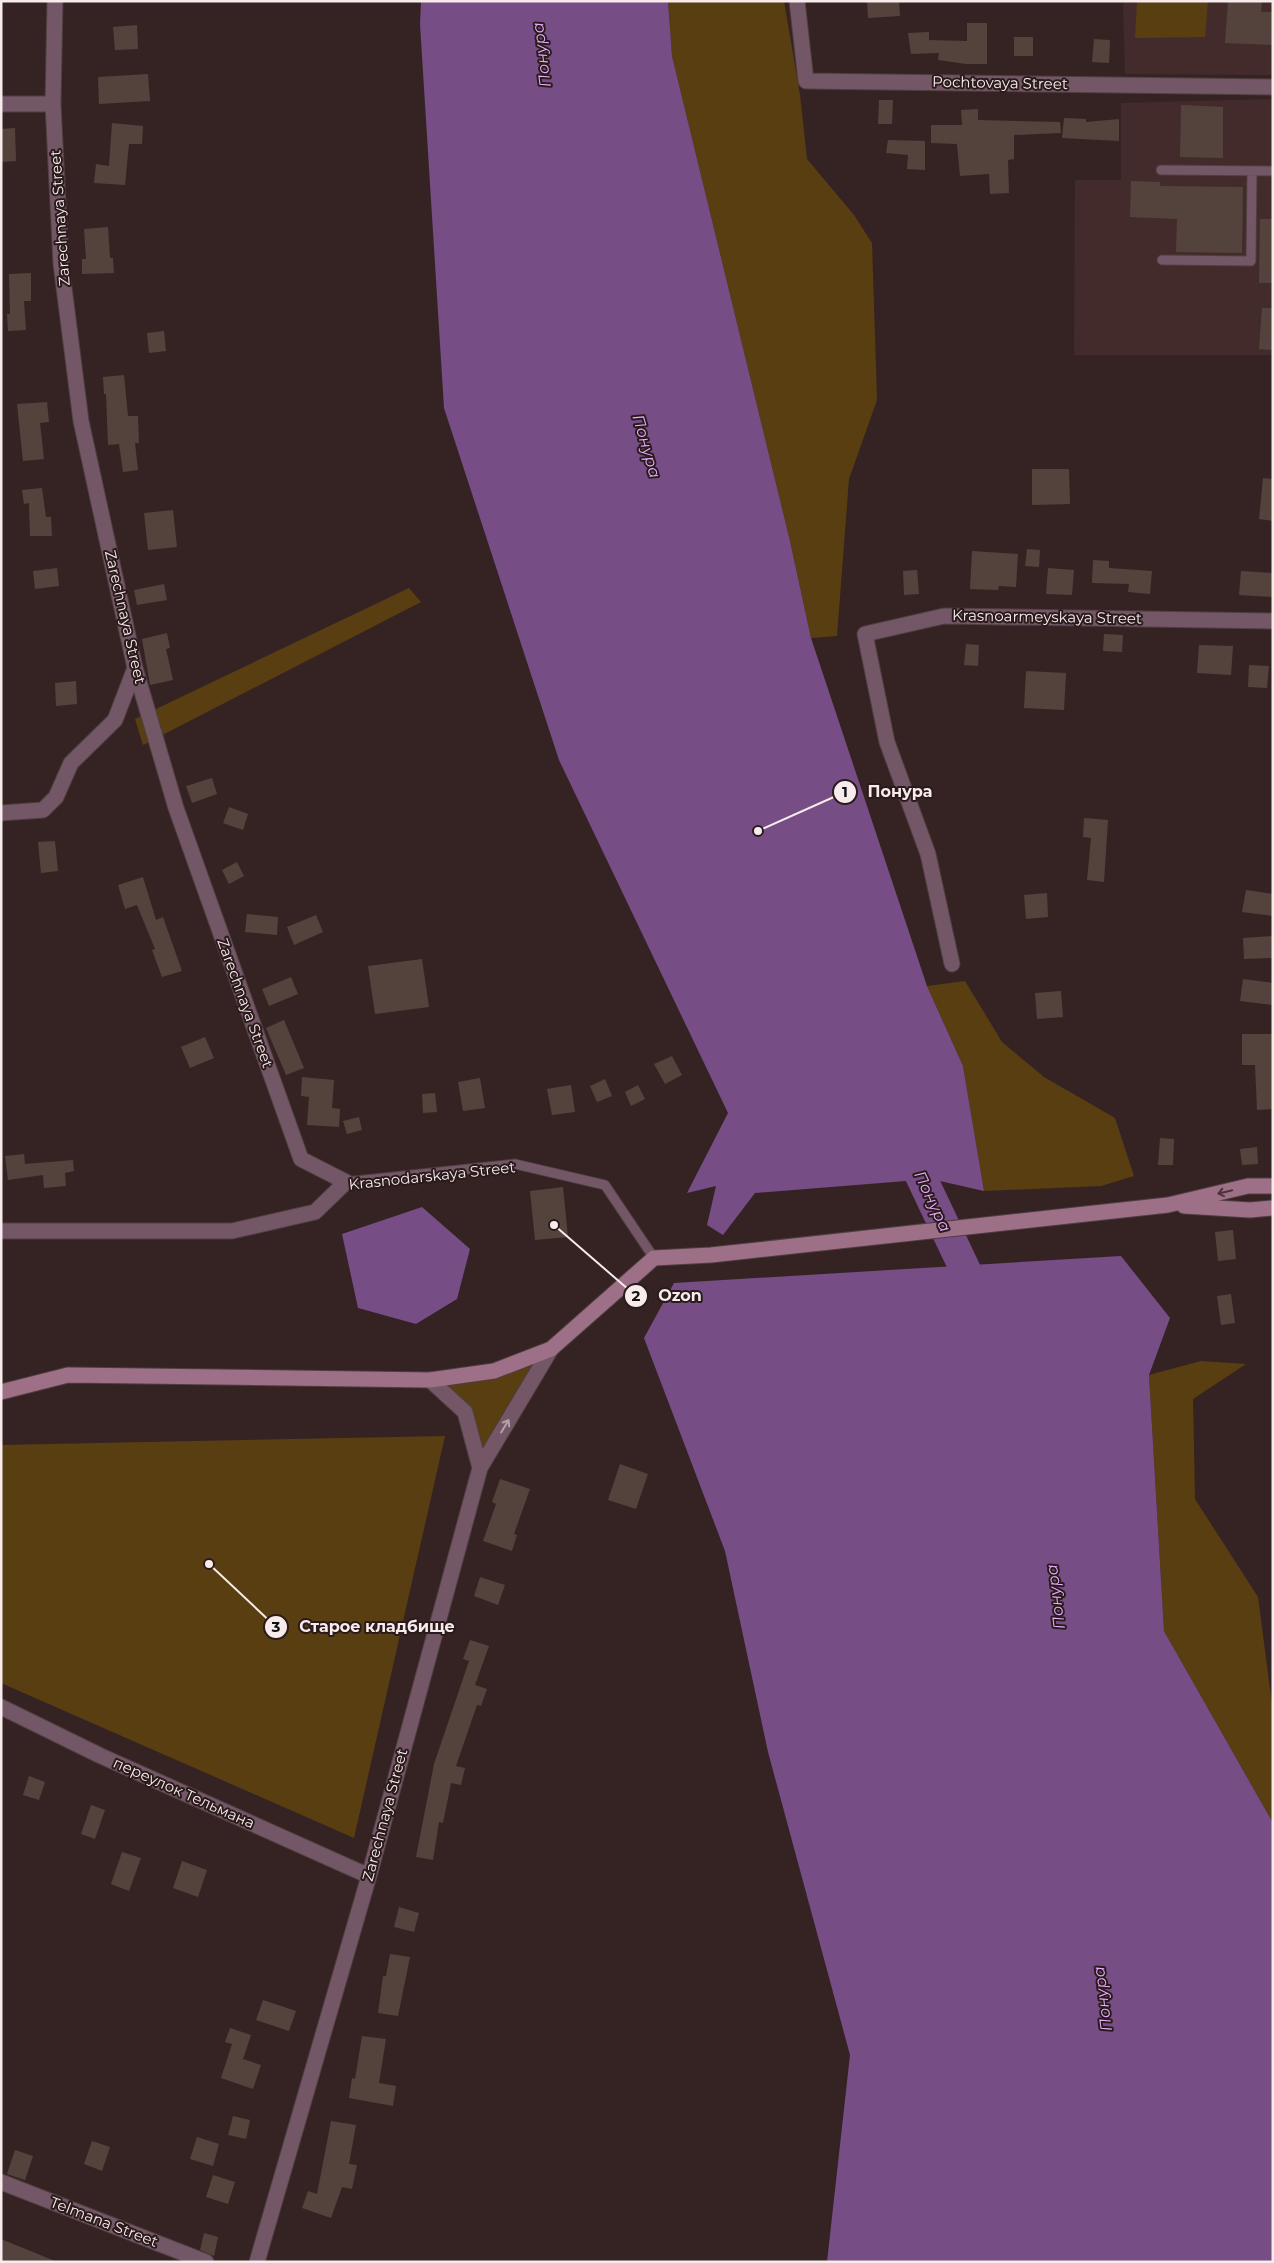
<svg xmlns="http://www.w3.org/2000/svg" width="1274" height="2263" font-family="Montserrat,sans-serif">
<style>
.built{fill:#432b2c}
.green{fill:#593e12}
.water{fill:#764d85}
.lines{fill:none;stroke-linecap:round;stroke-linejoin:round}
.river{stroke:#764d85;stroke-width:31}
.building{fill:#54433c}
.lane-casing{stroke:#503f40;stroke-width:11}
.street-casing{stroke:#503f40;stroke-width:17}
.secondary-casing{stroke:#503f40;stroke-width:17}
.lane{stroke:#735766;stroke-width:9}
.street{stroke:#735766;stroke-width:15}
.secondary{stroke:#9d7088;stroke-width:15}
.oneway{stroke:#4c343c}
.oneway2{stroke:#b5a1a8}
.labels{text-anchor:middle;stroke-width:4;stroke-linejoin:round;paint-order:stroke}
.street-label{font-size:15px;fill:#f7ebeb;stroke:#2a1a1b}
.water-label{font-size:16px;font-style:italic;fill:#e7acfe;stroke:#2a1a1b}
.leader{fill:none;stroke:#f7ebeb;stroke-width:2}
.callout-dot{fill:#f7ebeb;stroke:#2a1a1b;stroke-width:2}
.mark-label{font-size:15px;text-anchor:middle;font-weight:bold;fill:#111}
.callout-label{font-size:16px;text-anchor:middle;font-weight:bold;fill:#f7ebeb;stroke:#2a1a1b;stroke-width:4;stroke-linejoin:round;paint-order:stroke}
</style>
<rect width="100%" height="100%" fill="#352324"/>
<path class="built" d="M 1123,1 L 1273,1 L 1273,75 L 1125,74 Z
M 1273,99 L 1273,355 L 1074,355 L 1075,180 L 1121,180 L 1121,103 Z"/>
<path class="green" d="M 668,1 L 784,1 L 800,95 L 807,159 L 854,215 L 872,243 L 877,400 L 849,479 L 837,636 L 811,638 L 790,541 L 672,56 Z
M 1137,1 L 1208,1 L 1205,37 L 1135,38 Z
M 409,588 L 421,602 L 143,745 L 135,719 Z
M 965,981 L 1002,1042 L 1044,1077 L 1115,1118 L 1134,1176 L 1101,1186 L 984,1191 L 963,1066 L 927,986 Z
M 551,1349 L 480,1468 L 465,1412 L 430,1380 Z
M 1201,1361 L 1246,1364 L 1193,1399 L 1195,1499 L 1258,1597 L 1273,1712 L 1273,1823 L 1164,1631 L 1149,1375 Z
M 445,1436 L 354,1838 L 1,1683 L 1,1445 Z"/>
<path class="water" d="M 421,1 L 668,1 L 672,56 L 790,541 L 811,638 L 927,986 L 963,1066 L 984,1191 L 931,1179 L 755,1193 L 723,1235 L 707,1225 L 716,1186 L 687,1193 L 728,1113 L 559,760 L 444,408 L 420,24 Z
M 422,1207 L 470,1249 L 457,1299 L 416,1324 L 358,1308 L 342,1234 Z
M 1121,1256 L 1170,1318 L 1149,1375 L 1164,1631 L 1273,1823 L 1273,2262 L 827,2262 L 850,2055 L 768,1752 L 725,1551 L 644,1338 L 674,1283 Z"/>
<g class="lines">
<path class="river" d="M 905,1143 L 981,1303"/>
</g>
<path class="building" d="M 867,1 L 899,1 L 900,16 L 868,18 Z
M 1228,1 L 1262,1 L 1261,12 L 1273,12 L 1273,45 L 1225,43 Z
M 967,23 L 987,23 L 987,64 L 966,64 L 938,60 L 939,53 L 911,54 L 908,33 L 929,32 L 929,40 L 967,41 Z
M 137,25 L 138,49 L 115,50 L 113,27 Z
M 1014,37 L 1033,37 L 1033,56 L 1014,56 Z
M 1094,39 L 1110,40 L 1109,63 L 1092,62 Z
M 148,74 L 150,101 L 99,104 L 98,77 Z
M 879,100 L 893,100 L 892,124 L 878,124 Z
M 1181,105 L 1223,107 L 1223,158 L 1180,157 Z
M 978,109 L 978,120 L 1060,122 L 1061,133 L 1014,135 L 1014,159 L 1008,160 L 1009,193 L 990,194 L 989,174 L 960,176 L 957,144 L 931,143 L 931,125 L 962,125 L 961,110 Z
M 1064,118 L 1086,119 L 1086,122 L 1119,119 L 1119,141 L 1062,138 Z
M 112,123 L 143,126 L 142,144 L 129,144 L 125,185 L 94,183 L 96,164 L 109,166 Z
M 15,128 L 16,161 L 1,162 L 1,129 Z
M 888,140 L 925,141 L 925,170 L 907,169 L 908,155 L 886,153 Z
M 1131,181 L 1160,182 L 1160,186 L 1243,187 L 1242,253 L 1176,252 L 1177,219 L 1130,217 Z
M 1260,219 L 1273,219 L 1273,283 L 1259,283 Z
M 108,227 L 110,258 L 113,258 L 114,273 L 82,274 L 82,259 L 86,259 L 84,229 Z
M 31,273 L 31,301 L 24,301 L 26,330 L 8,331 L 7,314 L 10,314 L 9,274 Z
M 1262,308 L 1273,308 L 1273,350 L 1259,349 Z
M 164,331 L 166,351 L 149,353 L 147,333 Z
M 124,375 L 128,416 L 138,416 L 139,443 L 135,443 L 138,470 L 123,472 L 119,444 L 108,445 L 106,394 L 104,394 L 103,377 Z
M 47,402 L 49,422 L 40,423 L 44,459 L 23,461 L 17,404 Z
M 1032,469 L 1069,469 L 1070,504 L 1032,505 Z
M 1263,478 L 1273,479 L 1273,521 L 1259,519 Z
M 42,488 L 46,517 L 51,517 L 52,536 L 30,536 L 29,503 L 24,504 L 22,490 Z
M 173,510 L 177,547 L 148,550 L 144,513 Z
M 1027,549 L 1040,550 L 1039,567 L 1025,566 Z
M 972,551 L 1018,554 L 1016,587 L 999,586 L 998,590 L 970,589 Z
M 1093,560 L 1109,561 L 1109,568 L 1152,571 L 1150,594 L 1128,592 L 1129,584 L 1092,583 Z
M 57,568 L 59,586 L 35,589 L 33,571 Z
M 1048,568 L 1074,570 L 1072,595 L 1046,594 Z
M 917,570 L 919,594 L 904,595 L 903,571 Z
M 1241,571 L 1273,573 L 1273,597 L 1239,595 Z
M 164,584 L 167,600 L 137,605 L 134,590 Z
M 167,633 L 170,648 L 166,649 L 173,680 L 150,685 L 142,639 Z
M 1104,634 L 1123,635 L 1122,652 L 1103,651 Z
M 966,644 L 979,645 L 978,666 L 964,665 Z
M 1199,645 L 1233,646 L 1231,675 L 1197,673 Z
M 1249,665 L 1269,666 L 1267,688 L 1248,687 Z
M 1026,671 L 1066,673 L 1064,710 L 1024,708 Z
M 76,681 L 77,704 L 56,706 L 55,683 Z
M 212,778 L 217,794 L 192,803 L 186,786 Z
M 229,807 L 248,814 L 243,830 L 223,823 Z
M 1084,818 L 1108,820 L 1104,882 L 1087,880 L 1091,838 L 1083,837 Z
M 55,841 L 58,871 L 41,873 L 38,842 Z
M 237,862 L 244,876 L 229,884 L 222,870 Z
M 143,877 L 156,920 L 163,917 L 182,971 L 162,977 L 152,950 L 155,949 L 137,905 L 125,909 L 118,885 Z
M 1246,890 L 1273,894 L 1273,916 L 1242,912 Z
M 1047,893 L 1048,917 L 1026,919 L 1024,895 Z
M 247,914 L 278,917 L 277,935 L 245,932 Z
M 316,915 L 323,932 L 294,945 L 287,927 Z
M 1273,936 L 1273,958 L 1244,959 L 1243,938 Z
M 422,959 L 429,1007 L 375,1014 L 368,966 Z
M 291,977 L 298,994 L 269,1006 L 262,989 Z
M 1243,979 L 1273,983 L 1273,1005 L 1240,1001 Z
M 1061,991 L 1063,1017 L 1037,1019 L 1035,993 Z
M 284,1020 L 304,1068 L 286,1075 L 266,1028 Z
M 1242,1034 L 1273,1034 L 1273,1109 L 1257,1110 L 1255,1065 L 1242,1065 Z
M 205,1037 L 214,1058 L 190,1068 L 181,1047 Z
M 672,1056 L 682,1075 L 665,1084 L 654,1064 Z
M 302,1077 L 334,1080 L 332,1108 L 340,1109 L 339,1127 L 307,1125 L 309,1097 L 301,1096 Z
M 480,1078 L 485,1108 L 463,1111 L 458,1082 Z
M 605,1079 L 612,1096 L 597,1102 L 590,1086 Z
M 571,1085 L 575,1112 L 552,1115 L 547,1089 Z
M 638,1085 L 645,1099 L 631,1106 L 625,1092 Z
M 435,1093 L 437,1112 L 423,1113 L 422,1094 Z
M 359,1117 L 362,1130 L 347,1134 L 343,1121 Z
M 1160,1138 L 1174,1139 L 1173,1165 L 1158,1165 Z
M 1257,1147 L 1258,1164 L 1242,1165 L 1240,1149 Z
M 24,1154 L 25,1164 L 73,1160 L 74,1171 L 65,1173 L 66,1186 L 44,1188 L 43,1175 L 8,1180 L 5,1156 Z
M 563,1187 L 568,1237 L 535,1240 L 530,1191 Z
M 1233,1230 L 1236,1259 L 1218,1261 L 1215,1232 Z
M 1231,1294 L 1235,1323 L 1221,1325 L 1217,1296 Z
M 620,1464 L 648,1474 L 636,1509 L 608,1500 Z
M 500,1479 L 530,1489 L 514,1534 L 517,1535 L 512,1551 L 483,1541 L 496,1504 L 492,1502 Z
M 480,1577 L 505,1585 L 498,1605 L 474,1596 Z
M 470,1640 L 489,1646 L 475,1685 L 487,1689 L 481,1706 L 477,1705 L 456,1766 L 465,1768 L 461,1785 L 451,1783 L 443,1823 L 439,1822 L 433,1860 L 416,1857 L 434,1764 L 469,1661 L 463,1659 Z
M 29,1776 L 45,1782 L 39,1800 L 23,1795 Z
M 91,1805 L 105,1810 L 95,1839 L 81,1834 Z
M 122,1852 L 141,1858 L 129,1891 L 111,1884 Z
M 182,1861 L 207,1870 L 198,1897 L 173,1888 Z
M 399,1907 L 419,1913 L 414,1932 L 394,1927 Z
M 390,1954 L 410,1957 L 398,2016 L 378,2013 L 383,1976 L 386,1976 Z
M 263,2000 L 296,2011 L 289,2031 L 256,2020 Z
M 230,2028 L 251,2035 L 243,2059 L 261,2065 L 253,2089 L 221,2078 L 232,2044 L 225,2042 Z
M 362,2036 L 386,2039 L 379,2083 L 396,2086 L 393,2106 L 349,2098 L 352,2078 L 355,2079 Z
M 233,2116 L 250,2120 L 246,2139 L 228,2135 Z
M 331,2121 L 356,2125 L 349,2164 L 357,2165 L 352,2189 L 342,2187 L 331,2218 L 302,2208 L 308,2191 L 317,2194 Z
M 197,2137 L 219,2144 L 213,2166 L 190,2159 Z
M 92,2141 L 110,2147 L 102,2171 L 84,2164 Z
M 15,2150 L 33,2156 L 25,2180 L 7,2174 Z
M 213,2175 L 235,2182 L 228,2204 L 206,2197 Z
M 204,2233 L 218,2237 L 214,2256 L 200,2250 Z
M 1,2239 L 55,2261 L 55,2262 L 1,2262 Z"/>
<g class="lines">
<defs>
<path id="lane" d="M 1161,170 L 1273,171
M 1162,260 L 1251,261 L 1252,171
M 346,1182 L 515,1164 L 605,1185 L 654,1258"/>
<path id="street" d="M 797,1 L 806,81 L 1273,87
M 1,104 L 53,104
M 1,813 L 43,810 L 56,797 L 71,763 L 115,720 L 135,668
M 952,964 L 928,854 L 887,742 L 865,634 L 944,616 L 1273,621
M 1,1231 L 232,1231 L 315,1212 L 346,1182 L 301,1159 L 176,808 L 135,668 L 81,421 L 61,264 L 53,104 L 55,1
M 480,1468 L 551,1349
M 1,1707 L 101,1756 L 369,1876
M 1,2182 L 206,2262
M 257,2262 L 369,1876 L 480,1468 L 465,1412 L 430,1380"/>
<path id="secondary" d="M 1184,1206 L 1250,1210 L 1273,1208
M 1,1392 L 68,1375 L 430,1380 L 494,1371 L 551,1349 L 654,1258 L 711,1255 L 1168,1205 L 1248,1186 L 1273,1186"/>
</defs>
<use href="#lane" class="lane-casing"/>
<use href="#street" class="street-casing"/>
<use href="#secondary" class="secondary-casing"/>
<use href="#lane" class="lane"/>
<use href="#street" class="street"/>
<use href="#secondary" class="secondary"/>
</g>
<defs><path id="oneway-shaft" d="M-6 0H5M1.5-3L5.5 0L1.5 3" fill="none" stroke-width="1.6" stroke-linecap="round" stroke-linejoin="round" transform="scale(1.25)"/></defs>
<use class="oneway" href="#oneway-shaft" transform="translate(1225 1192) rotate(167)"/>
<use class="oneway2" href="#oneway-shaft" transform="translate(505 1426) rotate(-59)"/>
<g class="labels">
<g class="street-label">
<text transform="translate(1000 83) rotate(1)" y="5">Pochtovaya Street</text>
<text transform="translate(60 218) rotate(-94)" y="5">Zarechnaya Street</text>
<text transform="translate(125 617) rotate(77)" y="5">Zarechnaya Street</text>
<text transform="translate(1047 617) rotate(1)" y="5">Krasnoarmeyskaya Street</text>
<text transform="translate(245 1003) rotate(70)" y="5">Zarechnaya Street</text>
<text transform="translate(432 1176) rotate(-6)" y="5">Krasnodarskaya Street</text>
<text transform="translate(184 1793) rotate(24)" y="5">переулок Тельмана</text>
<text transform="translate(385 1815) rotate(-75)" y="5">Zarechnaya Street</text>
<text transform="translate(104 2222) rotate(21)" y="5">Telmana Street</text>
</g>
<g class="water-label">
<text transform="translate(541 55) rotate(-97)" y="6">Понура</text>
<text transform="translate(647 446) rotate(74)" y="6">Понура</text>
<text transform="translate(933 1201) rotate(65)" y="6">Понура</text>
<text transform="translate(1055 1597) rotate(-97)" y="6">Понура</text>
<text transform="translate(1102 1999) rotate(-97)" y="6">Понура</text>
</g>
</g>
<path class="leader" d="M758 831L845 792M554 1225L636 1296M209 1564L276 1627"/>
<g class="callout-dot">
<circle cx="758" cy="831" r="5"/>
<circle cx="554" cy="1225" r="5"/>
<circle cx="209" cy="1564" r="5"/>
<circle cx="845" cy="792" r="12"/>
<circle cx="636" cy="1296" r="12"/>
<circle cx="276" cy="1627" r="12"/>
</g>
<g class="mark-label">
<text x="845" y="797">1</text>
<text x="636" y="1301">2</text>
<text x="276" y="1632">3</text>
</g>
<g class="callout-label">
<text x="900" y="797">Понура</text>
<text x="680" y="1301">Ozon</text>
<text x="377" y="1632">Старое кладбище</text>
</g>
<rect width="1274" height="2263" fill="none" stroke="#f7ebeb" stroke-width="5"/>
</svg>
